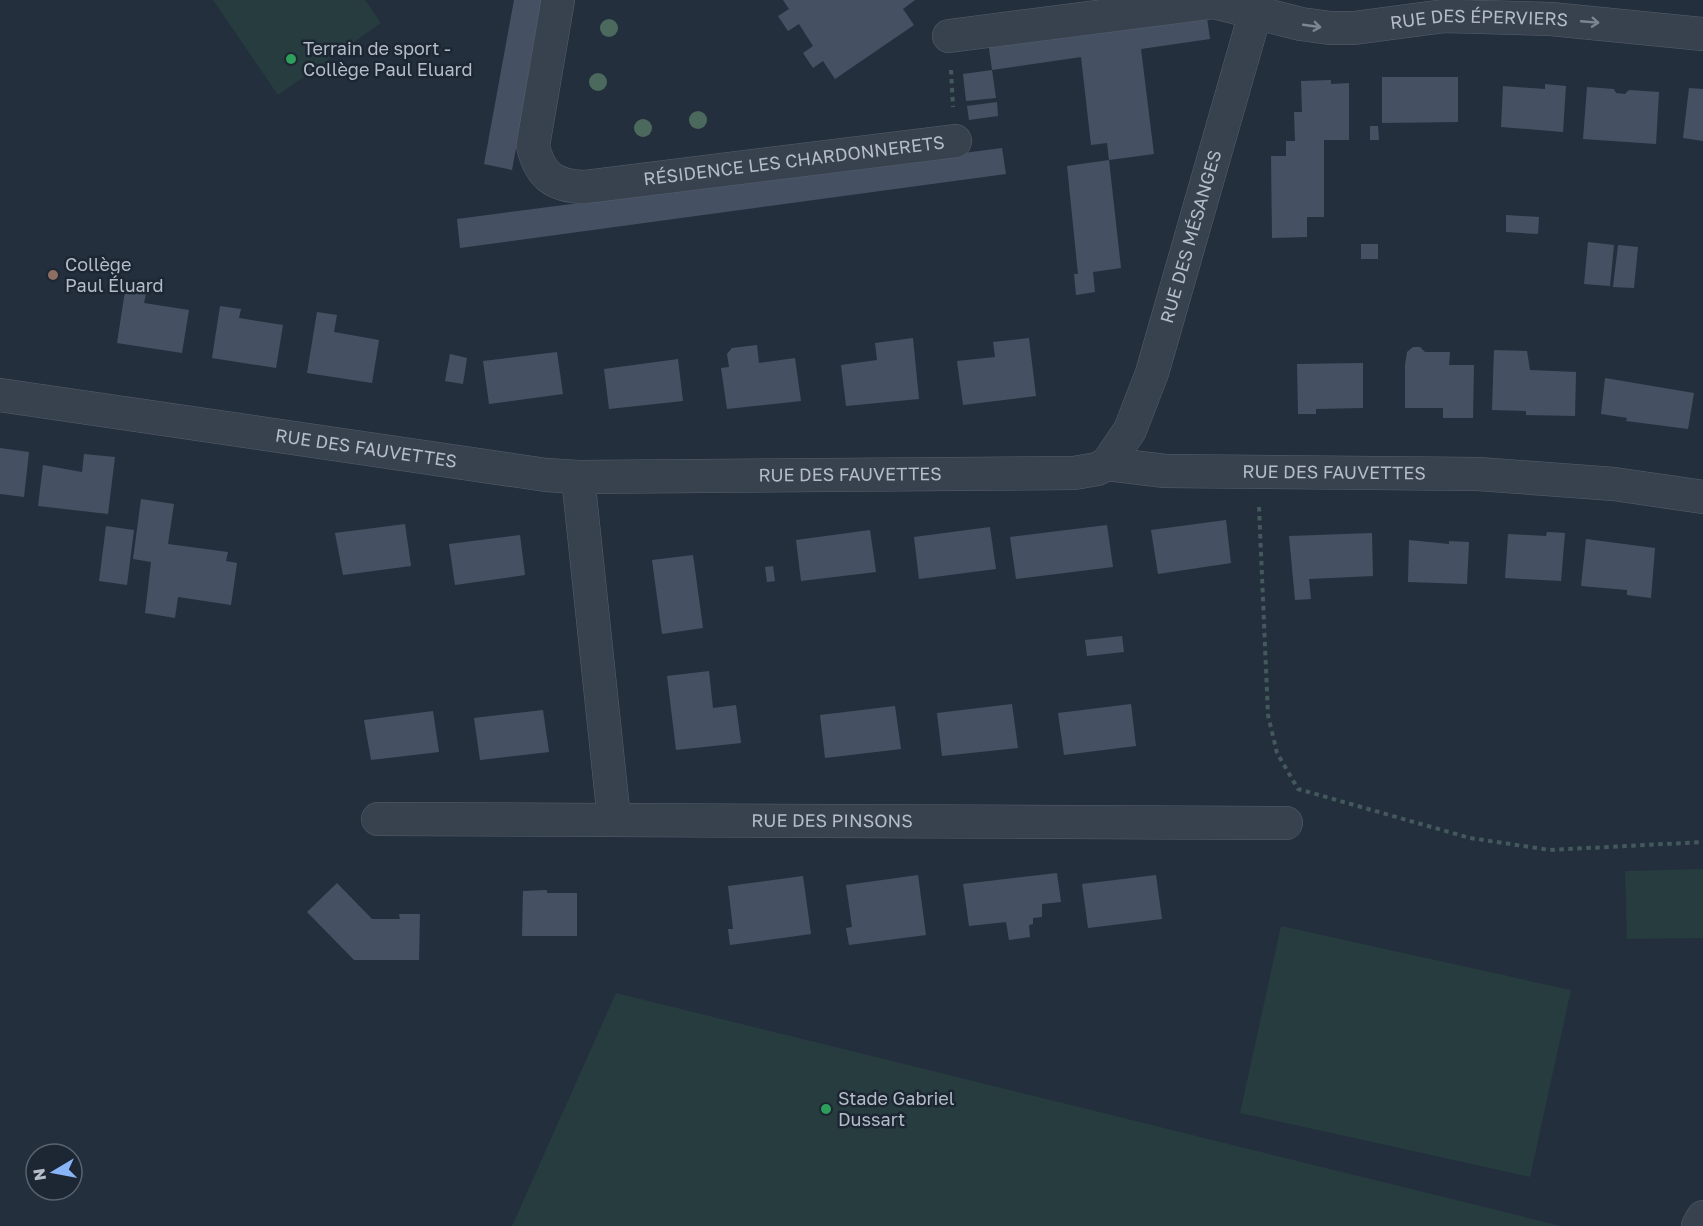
<svg xmlns="http://www.w3.org/2000/svg" width="1703" height="1226" font-family="'Golos Text',sans-serif">
<style>
.green{fill:#263c3f}
.building{fill:#455162}
.lines{fill:none;stroke-linecap:round;stroke-linejoin:round}
.minor-casing{stroke:#565f6c;stroke-width:34}
.path{stroke:#44595c;stroke-width:4;stroke-dasharray:4.5 4.5;stroke-linecap:butt}
.minor{stroke:#38414e;stroke-width:33}
.tree{fill:#4b6a5d}
.oneway{stroke:#7c8592}
.leisure-dot{fill:#2e9e5b;stroke:#1d2633;stroke-width:2}
.education-dot{fill:#8d6e63;stroke:#1d2633;stroke-width:2}
.labels{text-anchor:middle;stroke-width:5;stroke-linejoin:round;paint-order:stroke}
.street-label{font-size:18px;fill:#b4bcc9;stroke:#1d2633}
.poi-label{font-size:18px;fill:#b4bcc9;stroke:#1d2633;text-anchor:start}
</style>
<rect width="100%" height="100%" fill="#242f3e"/>
<path class="green" d="M 213,0 L 365,0 L 381,23 L 278,95 Z
M 1703,869 L 1703,938 L 1627,939 L 1625,871 Z
M 1281,926 L 1571,990 L 1530,1177 L 1240,1113 Z
M 616,993 L 1561,1226 L 512,1226 Z"/>
<path class="building" d="M 514,0 L 543,0 L 512,170 L 484,164 Z
M 783,0 L 915,0 L 903,9 L 914,25 L 835,79 L 823,61 L 813,68 L 803,53 L 813,46 L 799,24 L 788,31 L 778,16 L 789,9 Z
M 1206,11 L 1210,39 L 1141,49 L 1154,154 L 1109,160 L 1107,143 L 1091,145 L 1081,57 L 992,70 L 988,41 Z
M 992,70 L 996,98 L 966,101 L 963,74 Z
M 1382,77 L 1458,77 L 1458,122 L 1382,123 Z
M 1331,80 L 1331,84 L 1349,83 L 1349,140 L 1324,140 L 1324,217 L 1307,217 L 1307,237 L 1272,238 L 1271,156 L 1286,156 L 1286,141 L 1295,141 L 1294,112 L 1302,112 L 1301,81 Z
M 1545,84 L 1566,86 L 1563,132 L 1501,127 L 1503,86 L 1545,89 Z
M 1587,87 L 1614,89 L 1616,93 L 1625,94 L 1629,90 L 1659,92 L 1656,144 L 1583,139 Z
M 1689,88 L 1703,89 L 1703,141 L 1683,138 Z
M 997,102 L 998,116 L 969,120 L 967,106 Z
M 1370,126 L 1378,126 L 1379,140 L 1370,140 Z
M 1002,148 L 1006,174 L 460,248 L 457,219 Z
M 1109,160 L 1121,268 L 1093,272 L 1095,292 L 1076,295 L 1074,274 L 1078,274 L 1067,166 Z
M 1506,215 L 1539,217 L 1538,234 L 1506,232 Z
M 1588,242 L 1614,245 L 1610,286 L 1584,284 Z
M 1361,244 L 1378,244 L 1378,259 L 1361,259 Z
M 1618,245 L 1638,247 L 1634,288 L 1613,287 Z
M 125,291 L 146,294 L 144,303 L 189,310 L 182,353 L 117,343 Z
M 220,306 L 241,309 L 239,318 L 283,325 L 276,368 L 212,358 Z
M 317,312 L 337,315 L 334,332 L 379,340 L 372,383 L 307,373 Z
M 913,338 L 919,399 L 846,406 L 841,365 L 877,360 L 875,343 Z
M 1029,338 L 1036,396 L 963,405 L 957,361 L 995,357 L 993,342 Z
M 757,345 L 759,363 L 795,358 L 801,401 L 727,409 L 721,368 L 729,367 L 727,354 L 732,348 Z
M 1413,347 L 1420,347 L 1425,352 L 1450,352 L 1449,365 L 1474,365 L 1473,418 L 1443,418 L 1443,408 L 1405,408 L 1405,365 L 1407,352 Z
M 1494,350 L 1527,351 L 1530,370 L 1576,372 L 1575,416 L 1526,415 L 1526,411 L 1492,410 Z
M 557,352 L 563,394 L 489,404 L 483,361 Z
M 450,354 L 467,358 L 463,384 L 445,381 Z
M 678,359 L 683,401 L 609,409 L 604,369 Z
M 1363,363 L 1363,408 L 1316,409 L 1316,414 L 1298,414 L 1297,364 Z
M 1605,378 L 1694,393 L 1688,429 L 1626,421 L 1627,418 L 1601,414 Z
M 0,448 L 29,452 L 24,497 L 0,494 Z
M 84,454 L 115,457 L 108,514 L 38,506 L 43,465 L 82,472 Z
M 141,499 L 174,504 L 168,544 L 228,552 L 226,561 L 237,563 L 231,605 L 178,597 L 175,618 L 145,613 L 151,562 L 133,559 Z
M 1226,520 L 1231,563 L 1158,574 L 1151,530 Z
M 405,524 L 411,566 L 343,575 L 335,533 Z
M 1107,525 L 1113,567 L 1016,579 L 1010,537 Z
M 106,526 L 134,530 L 127,585 L 99,581 Z
M 990,527 L 996,569 L 919,579 L 914,537 Z
M 870,530 L 876,572 L 801,581 L 796,540 Z
M 1547,532 L 1565,533 L 1561,581 L 1505,578 L 1508,534 L 1546,536 Z
M 1372,533 L 1373,576 L 1309,579 L 1311,599 L 1295,600 L 1289,536 Z
M 520,535 L 525,575 L 455,585 L 449,544 Z
M 1586,539 L 1655,548 L 1651,598 L 1627,595 L 1627,590 L 1581,586 Z
M 1409,540 L 1449,544 L 1449,541 L 1469,542 L 1467,584 L 1408,582 Z
M 693,555 L 703,628 L 662,634 L 652,560 Z
M 773,566 L 775,581 L 767,582 L 765,567 Z
M 1122,636 L 1124,652 L 1087,656 L 1085,640 Z
M 709,671 L 713,708 L 736,705 L 741,743 L 676,750 L 667,676 Z
M 1012,704 L 1018,748 L 942,756 L 937,713 Z
M 1131,704 L 1136,746 L 1064,755 L 1058,713 Z
M 895,706 L 901,749 L 825,758 L 820,715 Z
M 543,710 L 549,752 L 480,760 L 474,718 Z
M 433,711 L 439,752 L 371,760 L 364,720 Z
M 1057,873 L 1061,902 L 1042,904 L 1042,917 L 1033,918 L 1033,924 L 1029,925 L 1030,937 L 1009,940 L 1006,922 L 969,926 L 963,884 Z
M 918,875 L 926,935 L 849,945 L 846,928 L 852,927 L 846,885 Z
M 1156,875 L 1162,919 L 1088,928 L 1082,884 Z
M 803,876 L 811,934 L 730,945 L 728,929 L 733,929 L 728,886 Z
M 337,883 L 372,919 L 400,919 L 399,914 L 420,914 L 419,960 L 354,960 L 307,912 Z
M 547,890 L 547,893 L 577,893 L 577,936 L 522,936 L 523,891 Z"/>
<g class="lines">
<defs>
<g id="minor">
<path id="s1" d="M 558,0 L 533,146 C 540,176 554,186 584,187 L 955,141"/>
<path id="s2" d="M 949,36 L 1214,2 L 1301,24 L 1330,28 L 1354,28 L 1445,16 L 1551,19 L 1703,34"/>
<path id="s3" d="M 0,395 L 546,475 L 578,477 L 1074,473 L 1097,469 L 1107,464 L 1165,471 L 1478,474 L 1614,484 L 1703,497"/>
<path id="s4" d="M 1107,464 L 1130,430 L 1152,373 L 1259,0"/>
<path d="M 578,477 L 614,819"/>
<path id="s5" d="M 378,819 L 1286,823"/>
<path d="M 1698,1226 L 1703,1217"/>
</g>
</defs>
<use href="#minor" class="minor-casing"/>
<path class="path" d="M 951,70 L 953,107
M 1259,507 L 1268,715 L 1277,753 L 1298,789 L 1470,838 L 1550,850 L 1703,842"/>
<use href="#minor" class="minor"/>
</g>
<g class="tree">
<circle cx="609" cy="28" r="9"/>
<circle cx="598" cy="82" r="9"/>
<circle cx="698" cy="120" r="9"/>
<circle cx="643" cy="128" r="9"/>
</g>
<defs><path id="oneway-shaft" d="M-6 0H5M1.5-3L5.5 0L1.5 3" fill="none" stroke-width="1.6" stroke-linecap="round" stroke-linejoin="round" transform="scale(1.5)"/></defs>
<g class="oneway">
<use href="#oneway-shaft" transform="translate(1590 22) rotate(5)"/>
<use href="#oneway-shaft" transform="translate(1312 26) rotate(8)"/>
</g>
<g class="leisure-dot">
<circle cx="291" cy="59" r="6"/>
<circle cx="826" cy="1109" r="6"/>
</g>
<circle class="education-dot" cx="53" cy="275" r="6"/>
<g class="labels">
<g class="street-label">
<text dy="6" stroke="none"><textPath href="#s2" startOffset="536">RUE DES ÉPERVIERS</textPath></text>
<text dy="6" stroke="none"><textPath href="#s1" startOffset="432">RÉSIDENCE LES CHARDONNERETS</textPath></text>
<text dy="6" stroke="none"><textPath href="#s4" startOffset="244">RUE DES MÉSANGES</textPath></text>
<text dy="6" stroke="none"><textPath href="#s3" startOffset="370">RUE DES FAUVETTES</textPath></text>
<text dy="6" stroke="none"><textPath href="#s3" startOffset="1342">RUE DES FAUVETTES</textPath></text>
<text dy="6" stroke="none"><textPath href="#s3" startOffset="856">RUE DES FAUVETTES</textPath></text>
<text dy="6" stroke="none"><textPath href="#s5" startOffset="454">RUE DES PINSONS</textPath></text>
</g>
<g class="poi-label">
<text x="303" y="55">Terrain de sport -<tspan x="303" dy="21">Collège Paul Eluard</tspan></text>
<text x="65" y="271">Collège<tspan x="65" dy="21">Paul Éluard</tspan></text>
<text x="838" y="1105">Stade Gabriel<tspan x="838" dy="21">Dussart</tspan></text>
</g>
</g>
<g transform="translate(54 1172) rotate(260)"><circle r="28" fill="#1d2633" stroke="#59626f" stroke-width="1.5"/>
<path d="M0-4.5L10 22L0 15L-10 22Z" fill="#8ab4f8"/>
<text y="-9" font-size="16" font-weight="bold" text-anchor="middle" fill="#b4bcc9">N</text>
</g>
</svg>
